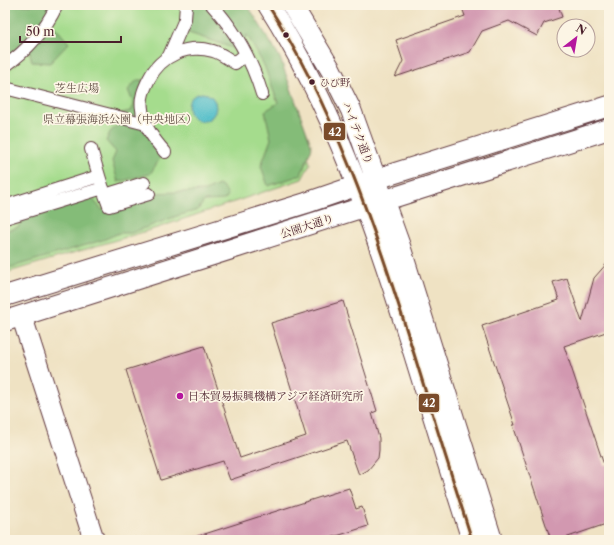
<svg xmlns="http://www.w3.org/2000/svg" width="614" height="545" font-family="'Libre Caslon Text','Noto Serif JP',serif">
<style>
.green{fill:#a5dc8d;stroke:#787e5c}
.forest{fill:#84bc78;stroke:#676e52}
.water{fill:#51bec9;stroke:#4e6e7a}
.building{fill:#d298b0}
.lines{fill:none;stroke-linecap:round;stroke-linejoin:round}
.pedestrian-casing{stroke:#633c42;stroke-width:14}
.tertiary-casing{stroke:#633c42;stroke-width:22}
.pedestrian{stroke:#fff;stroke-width:12}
.tertiary{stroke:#fff;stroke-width:20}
.bus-1-casing{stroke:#fcf5e5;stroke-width:6}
.bus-1{stroke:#7a4b2a;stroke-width:3}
.bus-dot{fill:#4a1f2b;stroke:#fcf5e5;stroke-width:1.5}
.poi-dot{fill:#b5179e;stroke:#fcf5e5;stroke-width:1.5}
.labels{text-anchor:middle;stroke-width:3.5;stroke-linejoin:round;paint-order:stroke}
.bus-label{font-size:10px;fill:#4a1f2b;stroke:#fcf5e5;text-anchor:start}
.park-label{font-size:11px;fill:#614e44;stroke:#fcf5e5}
.street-label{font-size:11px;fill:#4a1f2b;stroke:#fcf5e5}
.poi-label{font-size:11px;fill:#4a1f2b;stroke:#fcf5e5;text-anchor:start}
.line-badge{stroke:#fcf5e5;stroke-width:1.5}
.badge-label{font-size:11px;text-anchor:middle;font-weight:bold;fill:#fff}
</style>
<rect width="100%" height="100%" fill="#fcf5e5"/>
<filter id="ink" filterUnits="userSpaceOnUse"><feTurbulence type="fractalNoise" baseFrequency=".025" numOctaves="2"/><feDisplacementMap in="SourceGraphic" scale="8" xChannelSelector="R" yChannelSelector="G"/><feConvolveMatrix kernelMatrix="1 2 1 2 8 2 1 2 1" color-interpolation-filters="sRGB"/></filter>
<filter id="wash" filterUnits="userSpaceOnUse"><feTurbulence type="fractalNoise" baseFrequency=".012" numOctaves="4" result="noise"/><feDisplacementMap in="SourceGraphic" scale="16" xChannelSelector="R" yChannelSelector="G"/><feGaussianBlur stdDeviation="0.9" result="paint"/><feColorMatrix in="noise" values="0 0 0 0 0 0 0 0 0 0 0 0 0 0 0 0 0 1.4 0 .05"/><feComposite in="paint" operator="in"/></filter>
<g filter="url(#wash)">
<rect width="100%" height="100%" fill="#efe2c3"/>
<path class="green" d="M 5,5 L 239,5 L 303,138 L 310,164 L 302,179 L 157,228 L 5,273 Z"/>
<path class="forest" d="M 5,5 L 52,5 L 41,24 L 55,27 L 69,43 L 50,63 L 32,62 L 27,40 L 5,60 Z
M 182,5 L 246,5 L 252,12 L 280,58 L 312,147 L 301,175 L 268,186 L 261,166 L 271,139 L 265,111 L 278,103 L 264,65 L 247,35 L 239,50 L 186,32 L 193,11 Z
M 137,80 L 142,80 L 150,132 L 166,149 L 150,174 L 118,182 L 112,161 L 116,152 L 106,141 L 110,132 L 120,123 L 121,113 L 131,111 L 134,105 L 128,90 Z
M 219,185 L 225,189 L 228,196 L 224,200 L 204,201 L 198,210 L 177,216 L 131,233 L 119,233 L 103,240 L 5,269 L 5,231 L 18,227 L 28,212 L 89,195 L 102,210 L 151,193 L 205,191 Z"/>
<path class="water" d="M188 107a14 14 0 1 1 28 0a14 14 0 1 1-28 0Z"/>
<g id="blocks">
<path class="building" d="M 461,5 L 558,5 L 562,17 L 544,23 L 537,36 L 509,21 L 482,31 L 470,52 L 395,77 L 403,61 L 396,40 L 465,16 Z
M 609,261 L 609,331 L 564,346 L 604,465 L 609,464 L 609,523 L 559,540 L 551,540 L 513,425 L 515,425 L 482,326 L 559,300 L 553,282 L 567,278 L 582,322 L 594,278 Z
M 343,301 L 377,411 L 372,413 L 379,438 L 379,450 L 378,458 L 368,470 L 359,475 L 347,441 L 230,480 L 223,461 L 161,480 L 126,370 L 204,346 L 240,458 L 306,436 L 271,323 Z
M 349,488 L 356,509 L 362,507 L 368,526 L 324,540 L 193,540 L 192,538 Z"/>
</g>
</g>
<g filter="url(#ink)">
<use href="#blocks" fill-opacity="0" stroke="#633c42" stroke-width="1"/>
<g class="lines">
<defs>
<path id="pedestrian" d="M 212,5 C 235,30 252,61 262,94
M 169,56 L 185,19 L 186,5
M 5,66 C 28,50 45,30 57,5
M 5,88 L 146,124
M 91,149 L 99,176
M 165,152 C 154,140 143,125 142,109 C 140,98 144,89 149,79 C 161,55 187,44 213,51 C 221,53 228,59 235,63 L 246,54
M 105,195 L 109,206 L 149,194
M 5,206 L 99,176 L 105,195 L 144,183
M 5,218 L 103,188"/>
<path id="tertiary" d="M 268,5 C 334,108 374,225 410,341 C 430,407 451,474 472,540
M 292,5 L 331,70 L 351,110 L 400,246 L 492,540
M 5,296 L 306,203 L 376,179 L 609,106
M 22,317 L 94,540
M 5,321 L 609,129"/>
</defs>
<use href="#pedestrian" class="pedestrian-casing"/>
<use href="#tertiary" class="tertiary-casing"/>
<use href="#pedestrian" class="pedestrian"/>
<use href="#tertiary" class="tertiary"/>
<defs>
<path id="bus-1" d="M 268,5 C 334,108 374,225 410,341 C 430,407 451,474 472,540"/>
</defs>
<use href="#bus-1" class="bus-1-casing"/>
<use href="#bus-1" class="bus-1"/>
</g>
</g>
<g class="bus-dot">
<circle cx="286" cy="35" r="3.5"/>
<circle cx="312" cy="82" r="3.5"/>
</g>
<circle class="poi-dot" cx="180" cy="396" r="4"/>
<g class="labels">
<g class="bus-label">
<text x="320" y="86">ひび野</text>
</g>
<g class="park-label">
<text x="77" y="92">芝生広場</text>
<text x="120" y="123">県立幕張海浜公園（中央地区）</text>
</g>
<g class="street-label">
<text transform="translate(358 133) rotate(69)" y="4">ハイテク通り</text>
<text transform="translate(307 226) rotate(-18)" y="4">公園大通り</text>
</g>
<g class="poi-label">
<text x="188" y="400">日本貿易振興機構アジア経済研究所</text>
</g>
</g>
<g class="line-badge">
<rect x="323" y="122" width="23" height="19" rx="4" fill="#7a4b2a"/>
<rect x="418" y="393" width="22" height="20" rx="4" fill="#7a4b2a"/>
</g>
<g class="badge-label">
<text x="335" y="136">42</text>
<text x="429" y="407">42</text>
</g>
<rect width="614" height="545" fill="none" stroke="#fcf5e5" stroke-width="20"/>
<g transform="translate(576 38) rotate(31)"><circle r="19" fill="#fcf5e5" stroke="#b59f9b"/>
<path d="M0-3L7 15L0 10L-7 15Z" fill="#b5179e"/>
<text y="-6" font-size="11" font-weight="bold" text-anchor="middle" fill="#4a1f2b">N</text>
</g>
<path d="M20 36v6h101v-6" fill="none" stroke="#4a1f2b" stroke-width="2"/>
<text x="26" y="36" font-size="12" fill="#4a1f2b" stroke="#fcf5e5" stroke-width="3" paint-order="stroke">50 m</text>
</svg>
